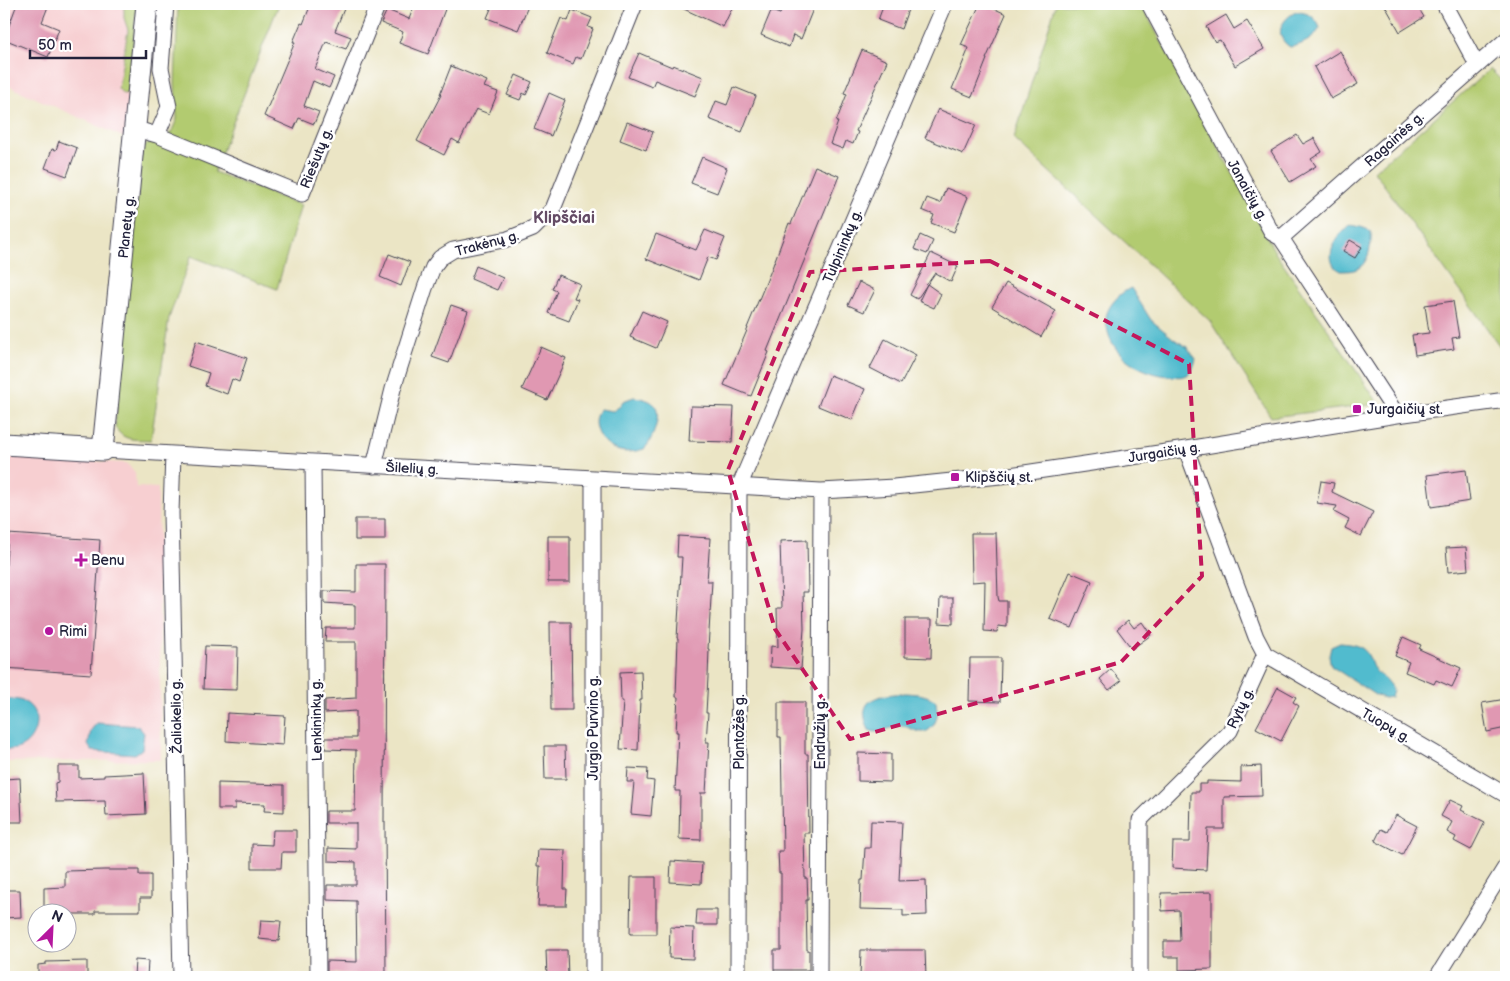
<svg xmlns="http://www.w3.org/2000/svg" width="1510" height="981" font-family="'Balsamiq Sans',sans-serif">
<style>
.built{fill:#f7cfd1}
.green{fill:#b2cb70;stroke:#6a7656}
.water{fill:#51bbce;stroke:#3a6e84}
.building{fill:#e098b2}
.lines{fill:none;stroke-linecap:round;stroke-linejoin:round}
.minor-casing{stroke:#403f50;stroke-width:17}
.secondary-casing{stroke:#403f50;stroke-width:23}
.minor{stroke:#fff;stroke-width:15}
.secondary{stroke:#fff;stroke-width:21}
.marked{fill:none;stroke:#c2185b;stroke-width:4;stroke-dasharray:10 6;stroke-linejoin:round}
.poi-dot{fill:#b5179e;stroke:#fff;stroke-width:2}
.labels{text-anchor:middle;stroke-width:5;stroke-linejoin:round;paint-order:stroke}
.street-label{font-size:14px;fill:#22223b;stroke:#fff}
.poi-label{font-size:14px;fill:#22223b;stroke:#fff;text-anchor:start}
.quarter-label{font-size:16px;font-weight:bold;fill:#644b65;stroke:#fff}
</style>
<rect width="100%" height="100%" fill="#fff"/>
<filter id="ink" filterUnits="userSpaceOnUse"><feTurbulence type="fractalNoise" baseFrequency=".02" numOctaves="2"/><feDisplacementMap in="SourceGraphic" scale="10" xChannelSelector="R" yChannelSelector="G"/><feConvolveMatrix kernelMatrix="1 2 1 2 8 2 1 2 1" color-interpolation-filters="sRGB"/></filter>
<filter id="wash" filterUnits="userSpaceOnUse"><feTurbulence type="fractalNoise" baseFrequency=".0096" numOctaves="4" result="noise"/><feDisplacementMap in="SourceGraphic" scale="20" xChannelSelector="R" yChannelSelector="G"/><feGaussianBlur stdDeviation="1.12" result="paint"/><feColorMatrix in="noise" values="0 0 0 0 0 0 0 0 0 0 0 0 0 0 0 0 0 1.4 0 .05"/><feComposite in="paint" operator="in"/></filter>
<g filter="url(#wash)">
<rect width="100%" height="100%" fill="#ebe5c5"/>
<path class="built" d="M 4,4 L 124,4 L 124,18 L 128,30 L 118,88 L 128,93 L 125,138 L 4,84 Z
M 4,456 L 126,463 L 135,472 L 136,487 L 158,488 L 161,760 L 4,762 Z"/>
<path class="green" d="M 124,4 L 137,4 L 128,93 L 123,94 L 118,88 L 128,30 L 124,18 Z
M 178,4 L 279,4 L 214,172 L 301,205 L 277,289 L 191,256 L 169,318 L 151,440 C 135,439 124,442 115,427 L 142,147 L 171,133 L 177,119 L 175,84 Z
M 1056,4 L 1141,4 L 1276,254 L 1379,404 L 1271,417 L 1210,321 L 1014,139 Z
M 1490,69 L 1506,85 L 1506,355 L 1374,171 Z"/>
<path class="water" d="M 1296,12 C 1308,12 1316,17 1320,28 C 1313,40 1302,45 1290,47 C 1273,36 1281,19 1296,12 Z
M 1349,225 C 1358,226 1363,227 1371,232 C 1372,243 1369,264 1357,269 C 1352,271 1346,271 1341,271 C 1339,270 1336,268 1334,266 C 1325,252 1339,234 1349,225 Z
M 1131,288 L 1151,320 L 1174,339 L 1187,347 L 1196,359 C 1194,365 1193,371 1187,375 C 1181,378 1174,376 1168,376 C 1140,373 1111,355 1107,327 C 1105,318 1106,313 1111,305 C 1117,297 1122,292 1131,288 Z
M 634,397 C 642,398 652,400 656,407 C 661,417 652,442 644,449 C 637,451 628,453 620,451 C 602,447 587,425 600,409 L 613,411 L 619,407 L 623,401 Z
M 1340,643 C 1351,644 1363,645 1368,655 C 1371,660 1371,666 1375,670 C 1381,677 1390,682 1393,691 L 1391,697 L 1384,698 L 1375,695 L 1331,666 L 1329,656 L 1331,647 Z
M 906,693 C 918,694 926,694 936,701 C 936,706 938,713 937,717 C 935,725 929,733 921,732 C 913,731 907,725 899,726 C 887,727 881,736 869,730 C 854,697 880,695 906,693 Z
M 4,698 C 9,699 15,699 19,700 C 50,708 35,756 4,749 Z
M 97,723 L 138,726 L 144,733 L 142,749 L 135,754 L 92,751 L 88,745 L 91,730 Z"/>
<g id="blocks">
<path class="building" d="M 17,4 L 49,4 L 42,22 L 59,29 L 48,57 L 4,39 Z
M 311,4 L 346,4 L 335,31 L 351,37 L 346,49 L 326,42 L 315,69 L 334,77 L 329,88 L 313,81 L 304,106 L 319,112 L 314,124 L 299,118 L 294,129 L 264,116 L 295,42 L 293,42 L 301,23 L 303,24 Z
M 415,4 L 447,4 L 428,54 L 399,43 L 403,32 L 381,23 L 387,10 L 409,19 Z
M 493,4 L 529,4 L 518,30 L 487,18 Z
M 673,4 L 734,4 L 723,27 Z
M 784,4 L 815,4 L 801,39 L 793,35 L 789,47 L 761,35 L 771,11 L 780,14 Z
M 884,4 L 910,4 L 901,29 L 878,20 Z
M 980,4 L 984,4 L 1006,14 L 986,59 L 987,59 L 972,97 L 952,89 L 969,48 L 961,45 Z
M 1384,4 L 1416,4 L 1424,17 L 1400,32 Z
M 572,10 L 592,18 L 588,27 L 593,29 L 581,59 L 576,57 L 573,64 L 547,53 L 561,18 L 568,21 Z
M 1226,15 L 1234,29 L 1247,21 L 1264,49 L 1235,66 L 1220,40 L 1215,42 L 1206,27 Z
M 862,50 L 887,61 L 856,131 L 858,132 L 853,144 L 846,141 L 843,149 L 830,144 L 838,122 L 836,122 L 847,94 L 844,93 Z
M 1340,51 L 1358,84 L 1331,99 L 1314,67 Z
M 639,53 L 672,67 L 673,65 L 703,77 L 695,96 L 655,80 L 652,87 L 628,77 Z
M 451,66 L 487,81 L 484,87 L 498,92 L 489,114 L 476,109 L 459,143 L 452,139 L 444,155 L 417,141 L 441,95 L 440,94 Z
M 516,75 L 532,82 L 526,95 L 523,93 L 520,100 L 507,95 Z
M 734,87 L 756,96 L 742,132 L 709,119 L 716,101 L 727,105 Z
M 549,93 L 565,100 L 551,136 L 534,129 Z
M 938,109 L 976,125 L 963,154 L 925,138 Z
M 627,122 L 653,132 L 646,150 L 620,140 Z
M 1297,135 L 1303,144 L 1314,138 L 1322,152 L 1311,159 L 1316,166 L 1290,182 L 1271,151 Z
M 59,141 L 77,148 L 67,176 L 45,168 L 52,149 L 56,150 Z
M 702,157 L 727,168 L 717,193 L 691,183 Z
M 815,166 L 839,176 L 767,351 L 769,352 L 751,396 L 724,385 L 748,328 L 747,328 L 772,268 L 789,223 L 791,224 Z
M 946,188 L 968,197 L 954,232 L 931,223 L 934,215 L 922,210 L 927,198 L 940,203 Z
M 705,230 L 725,238 L 716,260 L 708,257 L 699,280 L 646,259 L 656,234 L 696,250 Z
M 920,235 L 933,241 L 927,254 L 914,249 Z
M 1350,240 L 1362,247 L 1355,258 L 1343,251 Z
M 931,253 L 958,266 L 951,282 L 935,273 L 917,299 L 910,295 Z
M 389,254 L 410,262 L 401,286 L 380,277 Z
M 476,266 L 503,278 L 497,290 L 471,279 Z
M 558,275 L 580,284 L 574,298 L 578,299 L 569,321 L 548,313 L 557,291 L 552,289 Z
M 859,282 L 875,290 L 864,312 L 848,305 Z
M 1006,283 L 1056,311 L 1041,337 L 992,307 Z
M 927,284 L 941,294 L 934,308 L 919,301 Z
M 1453,301 L 1459,337 L 1452,338 L 1454,349 L 1415,355 L 1412,335 L 1429,333 L 1425,305 Z
M 451,305 L 468,311 L 449,363 L 432,357 Z
M 642,311 L 667,322 L 656,348 L 630,337 Z
M 885,339 L 916,355 L 901,384 L 870,368 Z
M 196,341 L 247,358 L 239,382 L 232,379 L 227,394 L 205,386 L 209,373 L 188,366 Z
M 541,347 L 566,358 L 547,400 L 522,389 Z
M 830,375 L 865,389 L 852,420 L 818,406 Z
M 691,406 L 734,407 L 732,442 L 689,441 Z
M 1466,470 L 1470,501 L 1431,507 L 1427,475 Z
M 1321,481 L 1334,483 L 1332,492 L 1373,512 L 1361,536 L 1345,528 L 1349,520 L 1334,512 L 1337,506 L 1317,503 Z
M 355,519 L 385,519 L 385,540 L 355,540 Z
M 971,533 L 996,533 L 998,597 L 999,601 L 1007,601 L 1007,627 L 998,626 L 997,632 L 984,631 L 985,581 L 972,582 Z
M 8,534 L 100,540 L 91,674 L 4,668 L 4,593 Z
M 548,536 L 570,536 L 570,582 L 548,582 Z
M 678,536 L 710,538 L 707,581 L 712,581 L 708,649 L 709,649 L 708,677 L 706,713 L 708,713 L 706,742 L 709,742 L 706,793 L 701,793 L 701,840 L 679,839 L 680,791 L 675,791 L 678,732 L 676,732 L 678,697 L 676,697 L 678,638 L 677,638 L 682,557 L 677,557 Z
M 807,540 L 808,592 L 803,592 L 804,629 L 801,669 L 770,667 L 771,646 L 778,647 L 777,608 L 782,608 L 780,541 Z
M 1466,547 L 1468,570 L 1448,572 L 1446,548 Z
M 356,564 L 385,564 L 384,822 L 385,822 L 386,977 L 357,977 L 357,974 L 327,973 L 327,961 L 357,962 L 356,901 L 327,900 L 327,885 L 356,885 L 356,862 L 328,861 L 328,848 L 356,849 L 356,823 L 326,823 L 326,811 L 355,811 L 356,750 L 325,749 L 325,738 L 356,738 L 356,711 L 325,713 L 325,700 L 356,698 L 356,642 L 325,642 L 326,628 L 355,628 L 355,605 L 324,603 L 324,591 L 356,592 Z
M 1070,572 L 1092,581 L 1072,628 L 1050,619 Z
M 940,598 L 953,598 L 953,624 L 939,623 Z
M 905,619 L 932,619 L 931,658 L 905,657 Z
M 1128,620 L 1134,628 L 1142,622 L 1151,635 L 1132,649 L 1117,629 Z
M 550,622 L 571,622 L 572,710 L 551,710 Z
M 1403,637 L 1421,645 L 1419,649 L 1461,668 L 1452,687 L 1436,680 L 1434,684 L 1405,672 L 1409,662 L 1395,656 Z
M 205,646 L 238,647 L 237,690 L 203,689 Z
M 970,658 L 1001,658 L 1000,702 L 969,701 Z
M 1111,669 L 1121,681 L 1109,690 L 1100,679 Z
M 641,671 L 642,700 L 640,700 L 638,750 L 620,749 L 623,701 L 621,701 L 620,672 Z
M 1278,687 L 1296,697 L 1293,702 L 1299,706 L 1281,741 L 1256,728 Z
M 1506,699 L 1506,728 L 1487,732 L 1482,703 Z
M 778,702 L 805,702 L 805,754 L 808,754 L 809,833 L 804,833 L 805,878 L 807,878 L 808,900 L 806,900 L 807,950 L 809,950 L 809,970 L 774,970 L 774,950 L 781,950 L 781,873 L 779,873 L 778,851 L 783,851 L 781,737 L 778,737 Z
M 227,713 L 285,716 L 283,745 L 226,741 Z
M 544,746 L 565,746 L 566,779 L 545,779 Z
M 858,753 L 891,754 L 891,782 L 858,781 Z
M 58,766 L 79,766 L 79,778 L 104,777 L 104,775 L 144,773 L 146,814 L 106,816 L 105,801 L 56,802 L 55,783 L 58,782 Z
M 1261,766 L 1262,796 L 1224,797 L 1224,829 L 1208,829 L 1206,870 L 1172,868 L 1173,842 L 1190,842 L 1191,792 L 1199,792 L 1199,784 L 1207,784 L 1207,781 L 1241,782 L 1241,767 Z
M 628,768 L 648,769 L 647,780 L 654,781 L 651,816 L 631,814 L 634,782 L 627,782 Z
M 20,778 L 22,822 L 4,822 L 4,779 Z
M 218,783 L 284,785 L 284,812 L 264,811 L 265,804 L 235,803 L 235,809 L 218,809 Z
M 1450,800 L 1463,806 L 1461,810 L 1485,822 L 1471,850 L 1454,841 L 1456,837 L 1447,832 L 1452,822 L 1441,816 Z
M 1396,815 L 1417,826 L 1402,855 L 1375,841 L 1381,829 L 1387,832 Z
M 871,821 L 902,822 L 899,881 L 926,880 L 927,915 L 903,916 L 903,910 L 860,909 L 861,880 L 863,880 L 865,848 L 870,848 Z
M 273,830 L 296,830 L 296,852 L 282,852 L 281,868 L 252,868 L 252,844 L 272,845 Z
M 538,849 L 565,850 L 564,889 L 567,889 L 566,906 L 538,906 L 540,866 L 537,866 Z
M 671,861 L 702,863 L 701,884 L 670,882 Z
M 104,870 L 139,870 L 139,875 L 151,875 L 151,898 L 140,898 L 140,911 L 95,911 L 95,914 L 44,914 L 44,888 L 65,887 L 65,871 Z
M 631,877 L 656,877 L 656,934 L 630,934 Z
M 4,890 L 20,890 L 21,917 L 4,918 Z
M 1212,892 L 1212,969 L 1179,970 L 1179,957 L 1164,957 L 1164,941 L 1180,941 L 1179,910 L 1162,911 L 1161,893 Z
M 697,910 L 717,910 L 717,925 L 696,925 Z
M 261,920 L 281,921 L 279,941 L 259,939 Z
M 670,927 L 694,928 L 693,959 L 669,958 Z
M 546,950 L 567,950 L 568,977 L 547,977 Z
M 861,950 L 925,950 L 926,977 L 860,977 Z
M 135,960 L 148,961 L 147,977 L 134,977 Z
M 87,961 L 87,977 L 38,977 L 38,965 L 46,964 L 46,962 Z"/>
</g>
</g>
<g filter="url(#ink)">
<use href="#blocks" fill-opacity="0" stroke="#403f50" stroke-width="1"/>
<g class="lines">
<defs>
<path id="minor" d="M 1149,4 L 1272,233 L 1281,238 L 1285,244 L 1397,415
M 1444,4 L 1477,65
M 136,129 L 157,135 L 169,107 L 161,68 L 166,4
M 157,135 L 302,194 L 378,4
M 1281,238 L 1506,40
M 1186,449 L 1256,637 L 1265,654
M 103,450 L 821,491 L 894,487 L 1010,475 L 1186,449 L 1397,415 L 1506,400
M 173,454 L 171,513 L 181,977
M 313,462 L 318,977
M 374,466 L 393,389 L 425,288 L 433,267 L 440,258 L 453,250 L 508,239 L 533,229 L 553,209 L 635,4
M 1265,654 L 1506,795
M 593,977 L 593,478
M 738,977 L 739,487 L 945,4
M 819,977 L 821,491
M 1140,977 L 1140,820 L 1230,731 L 1265,654
M 1437,977 L 1506,866"/>
<path id="secondary" d="M 4,444 L 103,450 L 147,4"/>
</defs>
<use href="#minor" class="minor-casing"/>
<use href="#secondary" class="secondary-casing"/>
<use href="#minor" class="minor"/>
<use href="#secondary" class="secondary"/>
</g>
</g>
<path class="marked" d="M 990,261 L 1189,364 L 1202,576 L 1121,662 L 850,739 L 775,629 L 728,470 L 810,272 Z"/>
<g class="poi-dot">
<rect x="1352" y="404" width="10" height="10" rx="2.5"/>
<rect x="950" y="472" width="10" height="10" rx="2.5"/>
<path d="M78.5 552.5h5v5h5v5h-5v5h-5v-5h-5v-5h5z"/>
<circle cx="49" cy="631" r="5"/>
</g>
<g class="labels">
<g class="street-label">
<text transform="translate(1394 139) rotate(-42)" y="5">Ragainės g.</text>
<text transform="translate(316 158) rotate(-68)" y="5">Riešutų g.</text>
<text transform="translate(1248 190) rotate(61)" y="5">Janaičių g.</text>
<text transform="translate(126 227) rotate(-84)" y="5">Planetų g.</text>
<text transform="translate(487 243) rotate(-15)" y="5">Trakėnų g.</text>
<text transform="translate(842 246) rotate(-67)" y="5">Tulpininkų g.</text>
<text transform="translate(1164 452) rotate(-9)" y="5">Jurgaičių g.</text>
<text transform="translate(412 468) rotate(3)" y="5">Šilelių g.</text>
<text transform="translate(1240 708) rotate(-65)" y="5">Rytų g.</text>
<text transform="translate(176 716) rotate(-91)" y="5">Žaliakelio g.</text>
<text transform="translate(316 720) rotate(-91)" y="5">Lenkininkų g.</text>
<text transform="translate(1386 725) rotate(30)" y="5">Tuopų g.</text>
<text transform="translate(593 728) rotate(-90)" y="5">Jurgio Purvino g.</text>
<text transform="translate(739 732) rotate(-90)" y="5">Plantožės g.</text>
<text transform="translate(820 734) rotate(-90)" y="5">Endružių g.</text>
</g>
<g class="poi-label">
<text x="1367" y="414">Jurgaičių st.</text>
<text x="965" y="482">Klipščių st.</text>
<text x="91" y="565">Benu</text>
<text x="59" y="636">Rimi</text>
</g>
<g class="quarter-label">
<text x="564" y="223">Klipščiai</text>
</g>
</g>
<rect width="1510" height="981" fill="none" stroke="#fff" stroke-width="20"/>
<g transform="translate(52 928) rotate(24)"><circle r="24" fill="#ffffff" stroke="#a7a7b1"/>
<path d="M0-4L9 19L0 12L-9 19Z" fill="#b5179e"/>
<text y="-8" font-size="14" font-weight="bold" text-anchor="middle" fill="#22223b">N</text>
</g>
<path d="M30 50v8h116v-8" fill="none" stroke="#22223b" stroke-width="2.5"/>
<text x="38" y="50" font-size="15" fill="#22223b" stroke="#ffffff" stroke-width="4" paint-order="stroke">50 m</text>
</svg>
